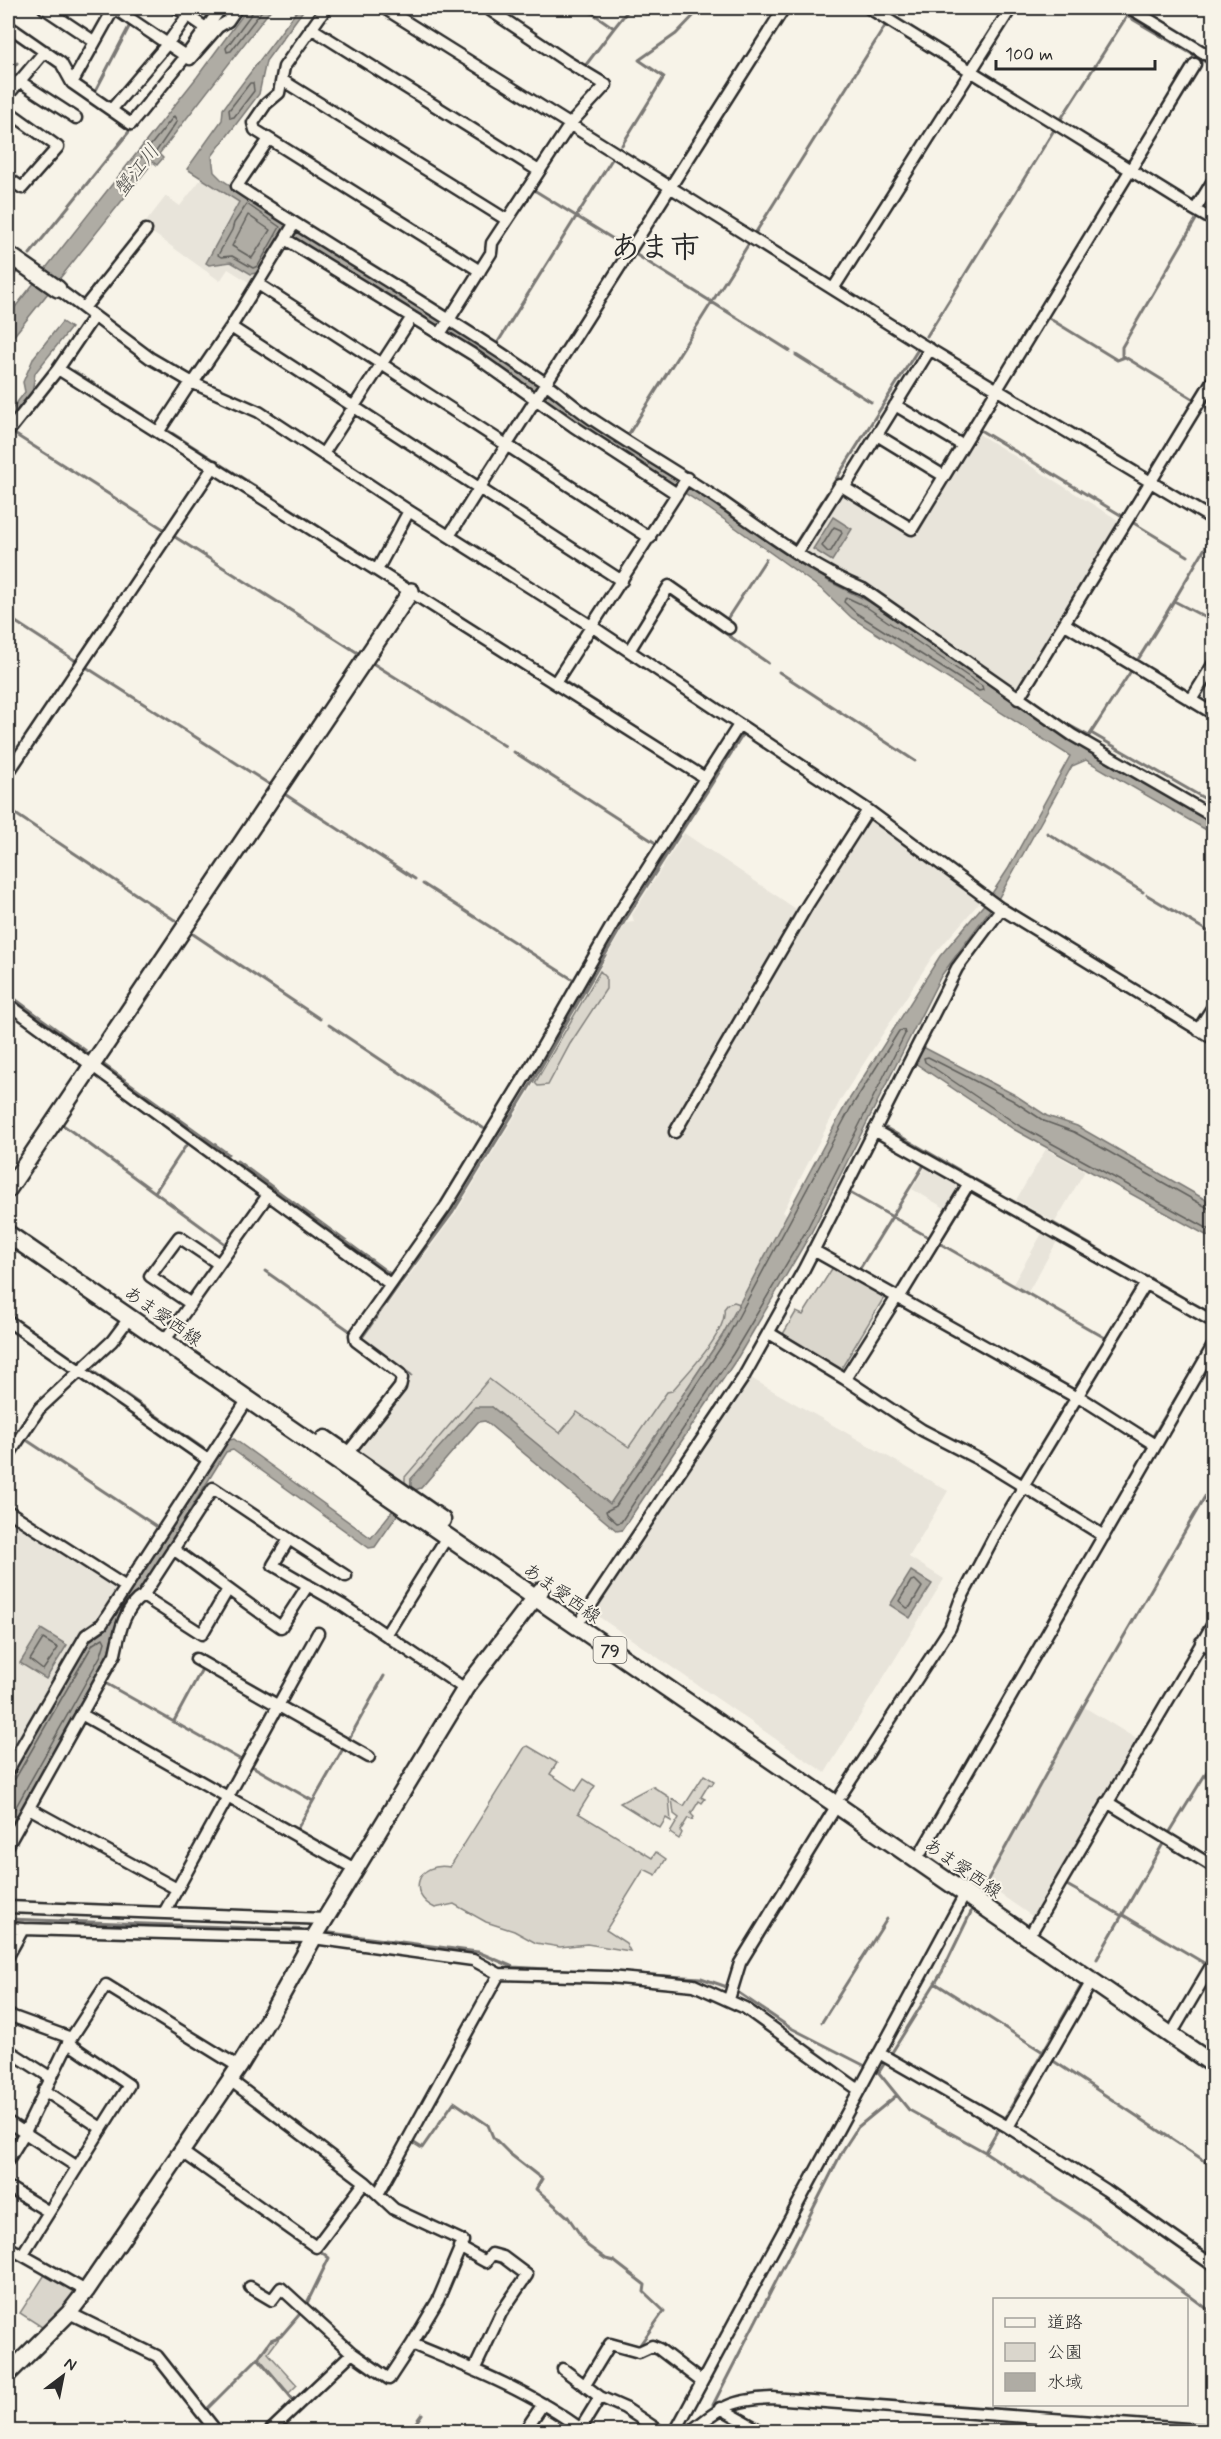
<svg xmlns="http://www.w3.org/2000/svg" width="1221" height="2439" font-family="Mynerve,'Klee One',sans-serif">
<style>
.built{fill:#e8e4da}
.green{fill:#dad6cc;stroke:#82807c;stroke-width:1.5}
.water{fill:#afaca4;stroke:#7a7874;stroke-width:1.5}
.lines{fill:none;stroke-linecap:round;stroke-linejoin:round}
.shore{stroke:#605f5b;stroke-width:1.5}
.stream{stroke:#7a7874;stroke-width:3}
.street-casing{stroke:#2b2b2b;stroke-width:15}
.secondary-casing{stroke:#2b2b2b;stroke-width:20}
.primary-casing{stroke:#2b2b2b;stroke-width:21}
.street{stroke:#f7f3e8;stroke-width:10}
.secondary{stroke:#f7f3e8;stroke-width:15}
.primary{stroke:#f7f3e8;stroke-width:16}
.labels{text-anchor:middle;stroke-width:4.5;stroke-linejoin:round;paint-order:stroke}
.shield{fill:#f7f3e8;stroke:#686764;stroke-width:1.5}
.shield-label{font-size:16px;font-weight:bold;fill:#2b2b2b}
.street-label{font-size:18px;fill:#2b2b2b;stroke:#f7f3e8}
.water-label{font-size:20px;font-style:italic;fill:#53524f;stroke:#f7f3e8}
.town-label{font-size:30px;font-weight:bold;fill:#2b2b2b;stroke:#f7f3e8}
</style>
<rect width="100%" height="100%" fill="#f7f3e8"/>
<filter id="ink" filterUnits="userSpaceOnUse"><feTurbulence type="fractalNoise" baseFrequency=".0167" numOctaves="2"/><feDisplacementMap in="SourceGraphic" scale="12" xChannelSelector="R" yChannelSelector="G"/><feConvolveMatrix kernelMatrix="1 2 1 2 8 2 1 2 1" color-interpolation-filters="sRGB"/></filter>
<g filter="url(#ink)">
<path class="built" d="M 202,178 L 239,202 L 226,224 L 228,226 L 210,265 L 231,262 L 251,274 L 261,272 L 252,284 L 228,269 L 220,281 L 143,226 L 166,196 L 180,206 Z
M 977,433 L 1123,523 L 1017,693 L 806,553 L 805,547 L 839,493 L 843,492 L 915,536 Z
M 873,818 L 977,898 L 979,903 L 932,957 L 841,1099 L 783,1212 L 787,1215 L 736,1311 L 610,1504 L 492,1407 L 411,1479 L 411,1487 L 355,1448 L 412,1375 L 363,1338 L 455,1214 L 535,1083 L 626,923 L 634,922 L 632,915 L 684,833 L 799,911 L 671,1130 L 809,909 L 869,819 Z
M 1046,1149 L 1085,1171 L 1055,1222 L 1016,1200 Z
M 927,1165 L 961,1185 L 962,1188 L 948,1210 L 912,1189 Z
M 1044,1230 L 1059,1238 L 1028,1292 L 1013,1284 Z
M 749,1377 L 948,1491 L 909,1557 L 944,1579 L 825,1773 L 592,1612 L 714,1434 Z
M 8,1514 L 122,1588 L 8,1765 Z
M 1084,1707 L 1140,1741 L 1039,1915 L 1033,1917 L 987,1885 Z"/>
<path class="green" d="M 600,971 L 606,977 L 606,989 L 570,1044 L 548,1085 L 538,1086 L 535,1083 Z
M 833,1267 L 885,1296 L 841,1369 L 783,1334 L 796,1312 L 803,1315 Z
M 734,1302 L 740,1304 L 722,1336 L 610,1504 L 492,1407 L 411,1479 L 411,1487 L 405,1482 L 405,1477 L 489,1379 L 560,1433 L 577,1412 L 629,1447 L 667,1392 L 672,1391 C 687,1373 728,1332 724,1309 L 728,1304 Z
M 528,1746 L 557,1763 L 550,1774 L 576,1791 L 584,1779 L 595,1786 L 578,1813 L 652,1858 L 656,1852 L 666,1859 L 656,1875 L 644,1869 L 606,1930 L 626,1943 L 630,1951 L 587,1944 L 560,1947 L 536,1943 L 514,1931 L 486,1922 L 454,1904 L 435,1908 C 406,1894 417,1861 450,1867 L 525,1747 Z
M 704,1775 L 714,1781 L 712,1785 L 709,1784 L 701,1797 L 705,1799 L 702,1803 L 699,1801 L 691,1814 L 694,1817 L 692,1820 L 688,1818 L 680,1831 L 682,1833 L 679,1839 L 670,1833 L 679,1818 L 674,1814 L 672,1799 L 684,1806 Z
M 652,1786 L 669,1797 L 671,1821 L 666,1818 L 660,1828 L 620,1803 Z
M 46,2273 L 78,2290 L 63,2311 L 45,2329 L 20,2313 Z
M 280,2337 L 268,2353 L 297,2385 L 289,2393 L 259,2358 L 271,2340 Z"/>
<path class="water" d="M 248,8 L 272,8 L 159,154 L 163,158 L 157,165 L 153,162 L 8,343 L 8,316 L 197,77 Z
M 299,8 L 305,8 L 266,61 L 259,94 L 212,156 L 214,172 L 221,179 L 288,224 L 443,320 L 830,582 L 868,601 L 1069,738 L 1213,823 L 1213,834 L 1086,760 L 1072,766 L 998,899 L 941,976 L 811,1233 L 738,1357 L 622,1530 L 617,1531 L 485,1421 L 478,1422 L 421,1488 L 415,1490 L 411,1487 L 411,1479 L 475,1407 L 492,1407 L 610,1504 L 722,1336 L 845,1106 L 940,956 L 987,901 L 1008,869 L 1070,756 L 852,618 L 824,591 L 708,508 L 575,422 L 545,399 L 438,328 L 284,233 L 261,272 L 251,274 L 231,262 L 209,265 L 206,263 L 239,202 L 187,169 L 222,120 L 223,109 Z
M 62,322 L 71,328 L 35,373 L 32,394 L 8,424 L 8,414 L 25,392 L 23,382 L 34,357 Z
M 833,517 L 852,529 L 832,561 L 813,549 Z
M 923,1047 L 1015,1095 L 1047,1116 L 1077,1126 L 1213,1204 L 1213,1239 L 1015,1130 L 915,1063 Z
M 234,1439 L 371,1538 L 393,1510 L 398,1514 L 375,1547 L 369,1548 L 233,1450 L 226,1452 L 113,1634 L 107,1657 L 8,1833 L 8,1781 L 88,1639 L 225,1441 Z
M 911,1571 L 932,1584 L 910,1618 L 890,1605 Z
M 41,1629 L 67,1645 L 46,1679 L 20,1663 Z"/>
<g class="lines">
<path class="shore" d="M 253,8 L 252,13 L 226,48 L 227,52 L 231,51 L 264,8
M 253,83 L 254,91 L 234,117 L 230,118 L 229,110 L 250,83 Z
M 174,116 L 177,121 L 153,156 L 128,183 L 124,183 L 124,179 Z
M 247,204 L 280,227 L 258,266 L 253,268 L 232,256 L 221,257 L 218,255 L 232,230 L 234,223 Z
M 248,215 L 270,230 L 252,258 L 232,246 Z
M 834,527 L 841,530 L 842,533 L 831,551 L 828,552 L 822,546 Z
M 848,598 L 865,606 L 982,686 L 983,690 L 979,691 L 856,613 L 844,602 L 845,599 Z
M 904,1030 L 905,1034 L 806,1231 L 733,1354 L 621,1522 L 617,1523 L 607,1514 L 606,1511 L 616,1506 L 727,1338 L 850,1109 L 899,1031 Z
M 1214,1209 L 1208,1208 L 1074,1132 L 1044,1121 L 1012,1100 L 928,1057 L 924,1058 L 925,1062 L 1018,1125 L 1214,1232
M 915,1580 L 922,1587 L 910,1607 L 907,1608 L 899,1601 L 911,1581 Z
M 43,1639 L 58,1648 L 43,1670 L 30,1660 Z
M 8,1782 L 15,1779 L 93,1644 L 103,1638 L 105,1642 L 101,1655 L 8,1821"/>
<path class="stream" d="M 585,8 L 614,28 L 630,8
M 889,15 L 892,16 L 897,8
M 136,16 L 141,8
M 585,66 L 614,28
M 8,74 L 17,63
M 95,92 L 131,23
M 1059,122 L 1127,16 L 1214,67
M 622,145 L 664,77 L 639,60 L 676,34 L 701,8
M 534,190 L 626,247
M 1203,208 L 1214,214
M 756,232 L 887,23
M 30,254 L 132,128
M 635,254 L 790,351
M 8,283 L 16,272
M 1047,317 L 1117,360 L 1125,357
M 927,336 L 1054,130
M 498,342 L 614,156
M 796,355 L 871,402
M 74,371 L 155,423
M 1192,398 L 1125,357 L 1122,355 L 1122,347 L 1198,216
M 1203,405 L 1214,411
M 167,430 L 373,561
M 980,430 L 1124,517
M 16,435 L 165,530
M 628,435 L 748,245
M 1132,522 L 1188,556
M 175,537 L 358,653
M 795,544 L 917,351
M 387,570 L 410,585
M 416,588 L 517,653
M 672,596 L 768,663
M 1174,601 L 1214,622
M 8,617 L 76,661
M 727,619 L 766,559
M 1137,661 C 1164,619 1188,576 1214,533
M 374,664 L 505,746
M 86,667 L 269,784
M 779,672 L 915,761
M 564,681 L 686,760
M 1063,722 L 1089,736 L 1131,671
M 1091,733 L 1214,804
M 514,752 L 654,842
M 286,795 L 415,879
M 8,809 L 176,921
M 1047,833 L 1143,892
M 423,884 L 572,979
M 1147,895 L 1214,935
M 193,934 L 320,1019
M 8,994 L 86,1051
M 329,1025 L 483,1128
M 104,1065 L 228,1154
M 63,1125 L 228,1246
M 886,1128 L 959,1170
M 237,1161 L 390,1274
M 967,1175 L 999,1193
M 155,1192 L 187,1144
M 850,1193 L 930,1238
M 1007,1198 L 1040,1216
M 1053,1223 L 1136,1271
M 939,1243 L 1107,1339 L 1108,1336
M 859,1270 L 924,1165
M 265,1271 L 350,1331
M 1148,1277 L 1187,1300
M 874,1278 L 893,1289
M 400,1281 L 401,1282 L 453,1212 L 533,1081 L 624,922 L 742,736
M 915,1282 L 971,1192
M 1196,1305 L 1214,1315
M 365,1341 L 361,1339 L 401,1282
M 1208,1344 L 1213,1335
M 401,1368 L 411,1375
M 91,1370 L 204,1449
M 1153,1436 L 1205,1349
M 28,1441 L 159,1528
M 1134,1472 L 1146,1451
M 1067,1589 L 1096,1538
M 105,1683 L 243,1761
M 174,1721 L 203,1667
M 350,1737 L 384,1676
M 250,1765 L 313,1801
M 296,1831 L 344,1747
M 1168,1835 L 1214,1760
M 986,1883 L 1084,1705 L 1214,1481
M 1065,1884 L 1122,1916
M 1123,1915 L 1204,1963
M 8,1919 L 314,1930
M 323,1932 L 478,1952 L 513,1967 L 701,1978 L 730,1988
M 1097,1959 L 1164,1842
M 935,1983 L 1043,2052
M 736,1991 L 789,2027 L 879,2073 L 909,2110 L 985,2152 L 1088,2220 L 1214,2314
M 822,2022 L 887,1919
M 891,2054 L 942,1972 L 971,1912
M 1052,2060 L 1214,2167
M 879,2072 L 886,2061
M 414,2143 L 422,2148 L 454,2102 L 488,2125 L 493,2137 L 510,2154 L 542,2179 L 536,2189 L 568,2217 L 588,2246 L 606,2259 L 614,2261 L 645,2285 L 644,2292 L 664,2311 L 639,2346
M 985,2152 L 1081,1986
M 305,2307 L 329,2258 L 319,2250
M 258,2358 L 295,2402
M 713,2405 L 843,2150 L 858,2127 L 897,2095
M 205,2411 L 258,2358 L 271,2340 L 281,2336 L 299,2315
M 409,2432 L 422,2414"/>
<defs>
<path id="street" d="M 44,8 L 95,42
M 114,8 L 190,59 L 218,27 L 228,21 L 237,8
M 177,8 L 206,28
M 326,8 L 284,67 L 279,93 L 266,104 L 253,123 L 255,130 L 480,271
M 384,8 L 916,341 L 1214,520
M 869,8 L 1195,210 L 1214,179
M 1130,8 L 1214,59
M 8,26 L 61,63 L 72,83 L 114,8
M 311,28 L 539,171
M 282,80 L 507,220
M 19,81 L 76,118
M 72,83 L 111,110 L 168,43 L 193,8
M 8,95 L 45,51
M 111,110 L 131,124 L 186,56 L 221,8
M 8,111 L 58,147 L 22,188 L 8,178
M 269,139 L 237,186 C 338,253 444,313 544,382 C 562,395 579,411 598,423 C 639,450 680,474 721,501 C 767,533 812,568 863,589 L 1072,735 L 1214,817
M 1195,210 L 1214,221
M 285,239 L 472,354 L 573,426 L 677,494
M 258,284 L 650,538
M 58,289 L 150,358 L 193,383 L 259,412 L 409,511 L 593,627 L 868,810 L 1000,908 L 1214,1039
M 833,289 L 1011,8
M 84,308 L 146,230
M 231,327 L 622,581
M 440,334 L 491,253 L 492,243 L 571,123 L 606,85 L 566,61 L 487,8
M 58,369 L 705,778
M 193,383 L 231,327 L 294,224
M 895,405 L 962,445
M 159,431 L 191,382
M 8,432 L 58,369 L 94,316
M 877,435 L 944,476
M 323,454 L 412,317
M 844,488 L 930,349
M 449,536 L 784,8
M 797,553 L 840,485 L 912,529 L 1195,64
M 377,570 L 409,511
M 1065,624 L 1214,714
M 629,651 L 669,586 L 729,628
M 555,683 L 687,478
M 1018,699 L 1214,378
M 1191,700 L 1214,663
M 8,773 L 214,466
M 8,1004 L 390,1284
M 1198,1030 L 1214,1005
M 874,1130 L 1214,1322
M 675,1132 L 808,904 L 868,810
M 813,1250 L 1077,1398
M 899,1298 L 969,1183
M 191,1304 L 150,1276 L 179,1237 L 219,1264
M 8,1321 L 208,1460
M 170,1333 L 268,1195
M 769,1333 L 845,1379 L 922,1430 L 984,1462 L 1104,1536
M 845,1379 L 897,1297
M 1078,1396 L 1155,1445
M 347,1454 L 400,1387 L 402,1378 L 400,1374 L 356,1341 L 355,1335 L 446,1206 L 536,1058 L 619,913 L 739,725
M 8,1456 L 39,1409 L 112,1341 L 130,1317
M 1023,1486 L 1146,1283
M 8,1511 L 126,1587
M 289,1539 L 346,1576
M 173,1549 C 210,1575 244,1602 281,1627 L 308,1585
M 143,1596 L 202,1634 L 227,1591
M 583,1617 L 743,1378 L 804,1269 L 957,968 L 1001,909
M 386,1635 L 447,1537
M 1201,1642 L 1214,1650
M 196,1659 L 369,1757
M 81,1714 L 355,1869
M 8,1770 L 86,1635 L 102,1624 L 248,1399
M 841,1795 L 950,1628 L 960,1601 L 997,1531 L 1024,1486
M 1107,1802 L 1214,1867
M 29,1808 L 177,1889
M 8,1845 L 115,1654 C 119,1635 124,1606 143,1596 L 213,1488 L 289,1539 L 273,1565 L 342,1605 L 465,1689
M 922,1851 L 1214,1344
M 8,1907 L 325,1919
M 164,1913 L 318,1633
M 8,1928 L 23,1929 L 8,1956
M 1034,1928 L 1214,1622
M 23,1929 L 306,1937 L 473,1960 L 499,1974 L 609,1977 L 694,1985 L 745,2008 L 859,2090
M 729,1999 L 740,1963 L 837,1805
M 8,2015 L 71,2038
M 1176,2026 L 1214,1961
M 8,2050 L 50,2077
M 879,2053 L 1008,2127 L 1106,2190 L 1214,2266
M 230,2080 L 365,2182
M 44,2090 L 101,2128
M 8,2122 L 76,2166
M 1008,2127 L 1092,1981
M 181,2151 L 316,2247 L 365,2182 L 394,2209 L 463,2241 L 438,2300 L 412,2344
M 8,2160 L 24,2134 L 68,2043 L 106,1985 L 239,2067
M 8,2187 L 49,2212
M 378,2194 L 499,1974
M 8,2247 L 86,2291
M 459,2247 L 486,2262 L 492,2254 L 503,2257 L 527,2275 L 501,2313 L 474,2370
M 22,2255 L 129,2085 L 68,2043
M 250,2287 L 272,2300 L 281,2288 L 352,2353
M 69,2313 L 157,2356 L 217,2432
M 563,2369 L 600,2397 L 625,2408 L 661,2432
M 585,2385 L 610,2344 L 639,2352 L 652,2346 L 659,2349 L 702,2382
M 720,2408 L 763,2432
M 581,2428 L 600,2397
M 269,2432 L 352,2353 L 389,2379 L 412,2344 C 471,2368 534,2393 585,2432
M 524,2432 L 543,2404
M 675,2432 L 965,1894
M 690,2432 C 722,2406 731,2400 772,2398 L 1214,2431"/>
<path id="secondary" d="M 8,254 L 58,289
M 8,1190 L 411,591
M 8,2374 L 69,2313 L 86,2291 L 239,2067 L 270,2016 L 313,1939 L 465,1689 L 541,1590"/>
<path id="primary" d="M 8,1234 L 1214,2065
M 325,1439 L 442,1520"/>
</defs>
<use href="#street" class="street-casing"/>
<use href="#secondary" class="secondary-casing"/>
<use href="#primary" class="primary-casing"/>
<use href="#street" class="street"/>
<use href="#secondary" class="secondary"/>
<use href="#primary" class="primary"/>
</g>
</g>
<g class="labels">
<rect class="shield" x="593.5" y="1637" width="33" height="26" rx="4.5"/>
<g class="shield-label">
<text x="610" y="1656">79</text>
</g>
<g class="street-label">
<text transform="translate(163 1316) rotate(35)" y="6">あま愛西線</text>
<text transform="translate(562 1593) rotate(35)" y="6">あま愛西線</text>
<text transform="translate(963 1868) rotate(35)" y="6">あま愛西線</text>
</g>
<g class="water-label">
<text transform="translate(136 170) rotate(-52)" y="7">蟹江川</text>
</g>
<g class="town-label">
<text x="655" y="257">あま市</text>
</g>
</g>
<rect width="1221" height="2439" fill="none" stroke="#f7f3e8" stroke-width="30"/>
<rect x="15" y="15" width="1191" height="2409" fill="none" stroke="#2b2b2b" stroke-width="2" filter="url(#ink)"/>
<rect x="993" y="2298" width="195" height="108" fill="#f7f3e8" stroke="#a5a39c" stroke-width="1.5"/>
<rect x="1005" y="2318" width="30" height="9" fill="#f7f3e8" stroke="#a5a39c" stroke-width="1.5"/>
<text x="1047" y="2328" font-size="18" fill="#2b2b2b">道路</text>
<rect x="1005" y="2343" width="30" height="18" fill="#dad6cc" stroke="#a5a39c" stroke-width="1.5"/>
<text x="1047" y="2358" font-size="18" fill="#2b2b2b">公園</text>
<rect x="1005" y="2373" width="30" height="18" fill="#afaca4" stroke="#a5a39c" stroke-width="1.5"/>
<text x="1047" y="2388" font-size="18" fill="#2b2b2b">水域</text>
<g transform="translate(63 2376) rotate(32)" stroke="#f7f3e8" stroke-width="4.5" paint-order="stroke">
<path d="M0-4.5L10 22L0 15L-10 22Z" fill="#2b2b2b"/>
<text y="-9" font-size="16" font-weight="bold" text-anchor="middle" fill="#2b2b2b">N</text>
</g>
<path d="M996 60v9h159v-9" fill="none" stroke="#2b2b2b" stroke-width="3"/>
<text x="1005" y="60" font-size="18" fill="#2b2b2b" stroke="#f7f3e8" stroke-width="4.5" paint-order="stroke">100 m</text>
</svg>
